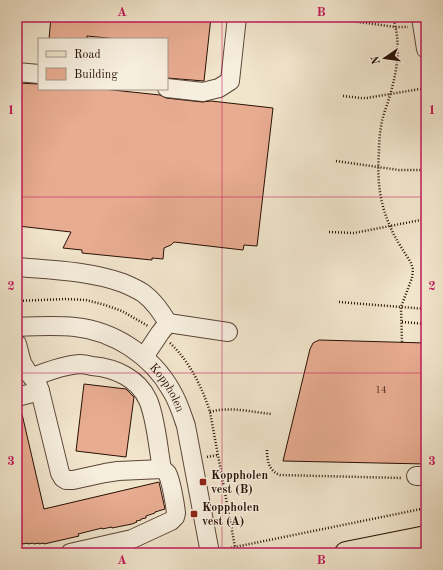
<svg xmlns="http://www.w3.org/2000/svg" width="443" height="570" font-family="'Old Standard TT',serif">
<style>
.building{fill:#e8ac91;stroke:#291005}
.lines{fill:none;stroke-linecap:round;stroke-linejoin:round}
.minor-casing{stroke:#5b4537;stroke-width:20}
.major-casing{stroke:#291005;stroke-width:24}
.path{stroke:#291005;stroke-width:2.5;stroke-dasharray:1 2;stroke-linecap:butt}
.minor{stroke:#f6eede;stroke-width:18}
.major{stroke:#f1e5cc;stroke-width:22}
.grid{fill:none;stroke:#c2185b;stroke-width:1;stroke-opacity:0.55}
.poi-dot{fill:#8f2418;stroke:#f6eede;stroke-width:1.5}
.labels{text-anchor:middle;stroke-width:3;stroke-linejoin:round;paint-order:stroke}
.number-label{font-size:10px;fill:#593728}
.street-label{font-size:12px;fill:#291005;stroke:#f6eede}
.poi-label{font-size:12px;font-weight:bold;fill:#291005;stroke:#f6eede;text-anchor:start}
.neatline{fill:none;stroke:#c2185b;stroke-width:1.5}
.grid-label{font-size:13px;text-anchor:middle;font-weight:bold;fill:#c2185b}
</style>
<rect width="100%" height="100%" fill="#f1e5cc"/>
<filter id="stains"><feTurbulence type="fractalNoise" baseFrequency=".005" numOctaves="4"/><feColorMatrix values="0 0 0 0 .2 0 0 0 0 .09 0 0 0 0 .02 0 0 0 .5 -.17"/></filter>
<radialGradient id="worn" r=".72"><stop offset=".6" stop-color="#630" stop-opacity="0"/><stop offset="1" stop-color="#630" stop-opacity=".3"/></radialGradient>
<path class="building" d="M 51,17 L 211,17 L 204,81 L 167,78 L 167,39 L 117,39 L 87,36 L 87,39 L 49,39 Z
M 17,83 L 39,84 L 39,89 L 103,89 L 160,95 L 166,98 L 202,102 L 211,101 L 273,108 L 257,246 L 244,245 L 243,250 L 174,242 L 171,245 L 164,248 L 163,259 L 152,258 L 152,260 L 82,253 L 82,250 L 63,248 L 71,232 L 18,226 L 19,220 L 17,220 Z
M 319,340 L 426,343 L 426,464 L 283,461 L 310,349 L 313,343 Z
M 84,384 L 126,389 L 134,397 L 126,457 L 76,451 Z
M 17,414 L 22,414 L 44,509 L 159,482 L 165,509 L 155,512 L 155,513 L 146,516 L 146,518 L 141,519 L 141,520 L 136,521 L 137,522 L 132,524 L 112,528 L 112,527 L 102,529 L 102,528 L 78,534 L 79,536 L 44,544 L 44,543 L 39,544 L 39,543 L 34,544 L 33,543 L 28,544 L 28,543 L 23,544 L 23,543 L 17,544 L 17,516 L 20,515 L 17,502 Z"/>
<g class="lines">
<defs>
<g id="minor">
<path d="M 421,17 L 426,49"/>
<path d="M 17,72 L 39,74"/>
<path d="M 167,88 L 203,92 L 219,88 L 230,81 L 237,17"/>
<path d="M 17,267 C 53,270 89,271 123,283 C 130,286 137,289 143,293 C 154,301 161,312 168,323"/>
<path id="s1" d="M 17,327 C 36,326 56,325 75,327 C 114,331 152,356 171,390 C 178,401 182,414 186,426 L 210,553"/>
<path d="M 17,344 L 22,363 L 27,371 L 37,383 L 40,391 L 60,473 L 63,478 L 66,480 L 73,480 L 105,473 L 118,471 L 162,469 C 164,470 165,471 167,473 C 171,480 175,504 176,513 L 175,517 L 171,521 L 132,539 L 70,553"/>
<path d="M 144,357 L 160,333 L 168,323 L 228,332"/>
<path d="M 33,377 C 48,371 64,365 80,364 C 84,364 88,365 92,366 C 115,368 138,378 148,400 C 156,418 158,448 162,469"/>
<path d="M 17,397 L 40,391"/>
<path d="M 416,476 L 426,476"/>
</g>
<path id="major" d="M 346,553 L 426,537"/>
</defs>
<use href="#minor" class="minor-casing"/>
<use href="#major" class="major-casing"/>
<path class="path" d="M 393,17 C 401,44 398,68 390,95 C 388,103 384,112 382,121 C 380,131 379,141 379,151 C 377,177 379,202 390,226 C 395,239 404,251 411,263 L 413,269 L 412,278 L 401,307 L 402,343
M 351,21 L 396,27 L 408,27
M 343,96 L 361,98 L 367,98 L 426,88
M 336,161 L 399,170 L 426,170
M 329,232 L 354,233 L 426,219
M 17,301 L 65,299 L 86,300 L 105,305 L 122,311 L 148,326
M 339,302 L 426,309
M 402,322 L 426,324
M 170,343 C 190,362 202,387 210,412 L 235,547
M 210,412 C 229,406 252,412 271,414
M 267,450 C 267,461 269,471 280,475 L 402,478
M 207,457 L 218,455
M 225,549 L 426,508"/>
<use href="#minor" class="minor"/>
<use href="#major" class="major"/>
</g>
<path class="grid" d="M 222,17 L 222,553M 17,197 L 426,197M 17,373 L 426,373"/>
<g class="poi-dot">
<rect x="199" y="478" width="8" height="8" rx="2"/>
<rect x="190" y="510" width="8" height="8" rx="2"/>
</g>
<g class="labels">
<g class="number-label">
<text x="381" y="393">14</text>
</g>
<g class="street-label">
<text dy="4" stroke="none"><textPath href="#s1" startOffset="173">Koppholen</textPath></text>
</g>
<g class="poi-label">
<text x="211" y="479">Koppholen<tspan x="211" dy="14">vest (B)</tspan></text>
<text x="202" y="511">Koppholen<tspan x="202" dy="14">vest (A)</tspan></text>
</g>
</g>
<rect width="443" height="570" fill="none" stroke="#f1e5cc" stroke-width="44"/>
<rect x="38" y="38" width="130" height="52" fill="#f6eede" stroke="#a49587"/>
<rect x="46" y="51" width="20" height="6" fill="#f1e5cc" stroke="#a49587"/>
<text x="74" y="58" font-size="12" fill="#291005">Road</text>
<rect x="46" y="68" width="20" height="12" fill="#e8ac91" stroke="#a49587"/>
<text x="74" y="78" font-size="12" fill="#291005">Building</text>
<g transform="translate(385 58) rotate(257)" stroke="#f6eede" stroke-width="3" paint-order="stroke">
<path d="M0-3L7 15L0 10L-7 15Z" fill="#291005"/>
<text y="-6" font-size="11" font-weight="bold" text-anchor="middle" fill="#291005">N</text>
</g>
<rect x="22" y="22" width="399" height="526" class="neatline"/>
<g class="grid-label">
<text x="122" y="16">A</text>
<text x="321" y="16">B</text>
<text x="11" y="114">1</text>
<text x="432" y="114">1</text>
<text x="11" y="290">2</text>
<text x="432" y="290">2</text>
<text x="11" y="465">3</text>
<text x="432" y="465">3</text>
<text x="122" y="564">A</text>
<text x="321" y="564">B</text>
</g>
<rect width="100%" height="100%" filter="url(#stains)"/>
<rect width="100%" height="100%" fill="url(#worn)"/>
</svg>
